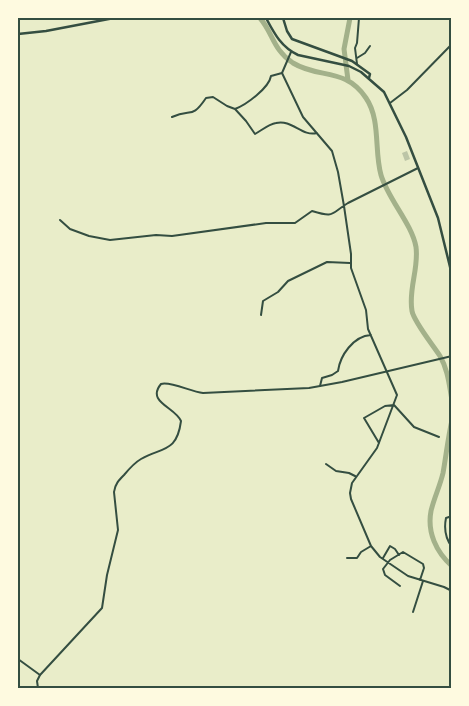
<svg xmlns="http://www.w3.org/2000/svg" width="469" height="706" font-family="'Nunito Sans',sans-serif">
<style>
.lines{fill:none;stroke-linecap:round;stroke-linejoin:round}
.river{stroke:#a3b18a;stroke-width:5}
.building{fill:#bcc5a7}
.minor{stroke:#344e41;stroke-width:2}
.tertiary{stroke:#344e41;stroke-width:2}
.secondary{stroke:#344e41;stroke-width:2.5}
.primary{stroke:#344e41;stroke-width:2.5}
.neatline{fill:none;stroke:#344e41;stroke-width:2}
</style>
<rect width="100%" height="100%" fill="#e9edc9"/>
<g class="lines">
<path class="river" d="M 260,18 C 273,33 273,50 293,63 C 319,79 345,67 366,98 C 381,120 374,151 381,175 C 388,199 412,224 416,247 C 419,269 408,289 412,311 C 414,322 433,345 440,356 C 448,370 449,384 452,400
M 348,80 L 344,49 L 350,18
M 452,420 C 448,438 446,456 443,473 C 440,486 434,498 431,511 C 427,532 436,552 452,566"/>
</g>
<path class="building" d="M 407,151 L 410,159 L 405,161 L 402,153 Z"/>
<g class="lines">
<path class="minor" d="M 357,58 L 365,53 L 370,46
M 357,64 L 355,48 L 357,43 L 359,18
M 390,103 L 407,90 L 452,44
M 235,109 C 246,105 269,88 271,76 L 282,73 L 303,117 L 332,151 L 338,172 L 344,206 L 351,254 L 351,268 L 366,310 L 368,329 L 397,395 L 377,448 L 352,483 L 350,493 L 351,499 L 371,546 L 380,557 L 408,576 L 444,587 L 452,591
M 172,117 C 192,108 191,120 206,98 L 213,97 L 227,106 L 235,109 L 246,121 L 255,134 C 262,130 269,124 276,123 C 292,119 302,137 317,133
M 60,220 L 70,229 L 89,236 L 110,240 L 156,235 L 172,236 L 266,223 L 295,223 L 312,211 C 335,218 330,214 348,203 L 418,168
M 261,315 L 263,301 L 278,292 L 288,281 L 327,262 L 350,263
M 320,386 L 322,378 L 332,375 L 338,371 C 340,356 353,336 371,335
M 379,443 L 364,418 L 385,406 L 394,405 L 414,427 L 439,437
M 326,464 L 336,471 L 349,473 L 355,476
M 452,516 L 446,518 C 444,528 445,538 452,547
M 347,558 L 357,558 L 361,552 L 371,546
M 383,558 L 390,546 L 395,549 L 399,555
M 400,586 L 385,575 L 383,569 L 390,560 L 403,552 L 423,564 L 424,568 L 420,580
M 413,612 L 423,581
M 18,659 L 40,675"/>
<path class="tertiary" d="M 282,73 L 291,52
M 38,688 L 37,681 L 40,675 L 102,608 L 107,575 L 118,530 L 114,492 C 115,484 119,480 124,475 C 129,469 134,463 141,459 C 163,447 177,452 181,421 C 175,407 146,402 161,384 C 171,381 191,392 203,393 L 309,388 L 342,382 L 452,356"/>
<path class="secondary" d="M 266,18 C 274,33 281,47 298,55 L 349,66 L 361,72 L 384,92 L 406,137 L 438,218 L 452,275
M 283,18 L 287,31 L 292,39 L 352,61 L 370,74 L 369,78"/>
<path class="primary" d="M 18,34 L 46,31 L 114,18"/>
</g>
<rect width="469" height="706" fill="none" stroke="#fefae0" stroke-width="38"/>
<rect x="19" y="19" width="431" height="668" class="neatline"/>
</svg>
